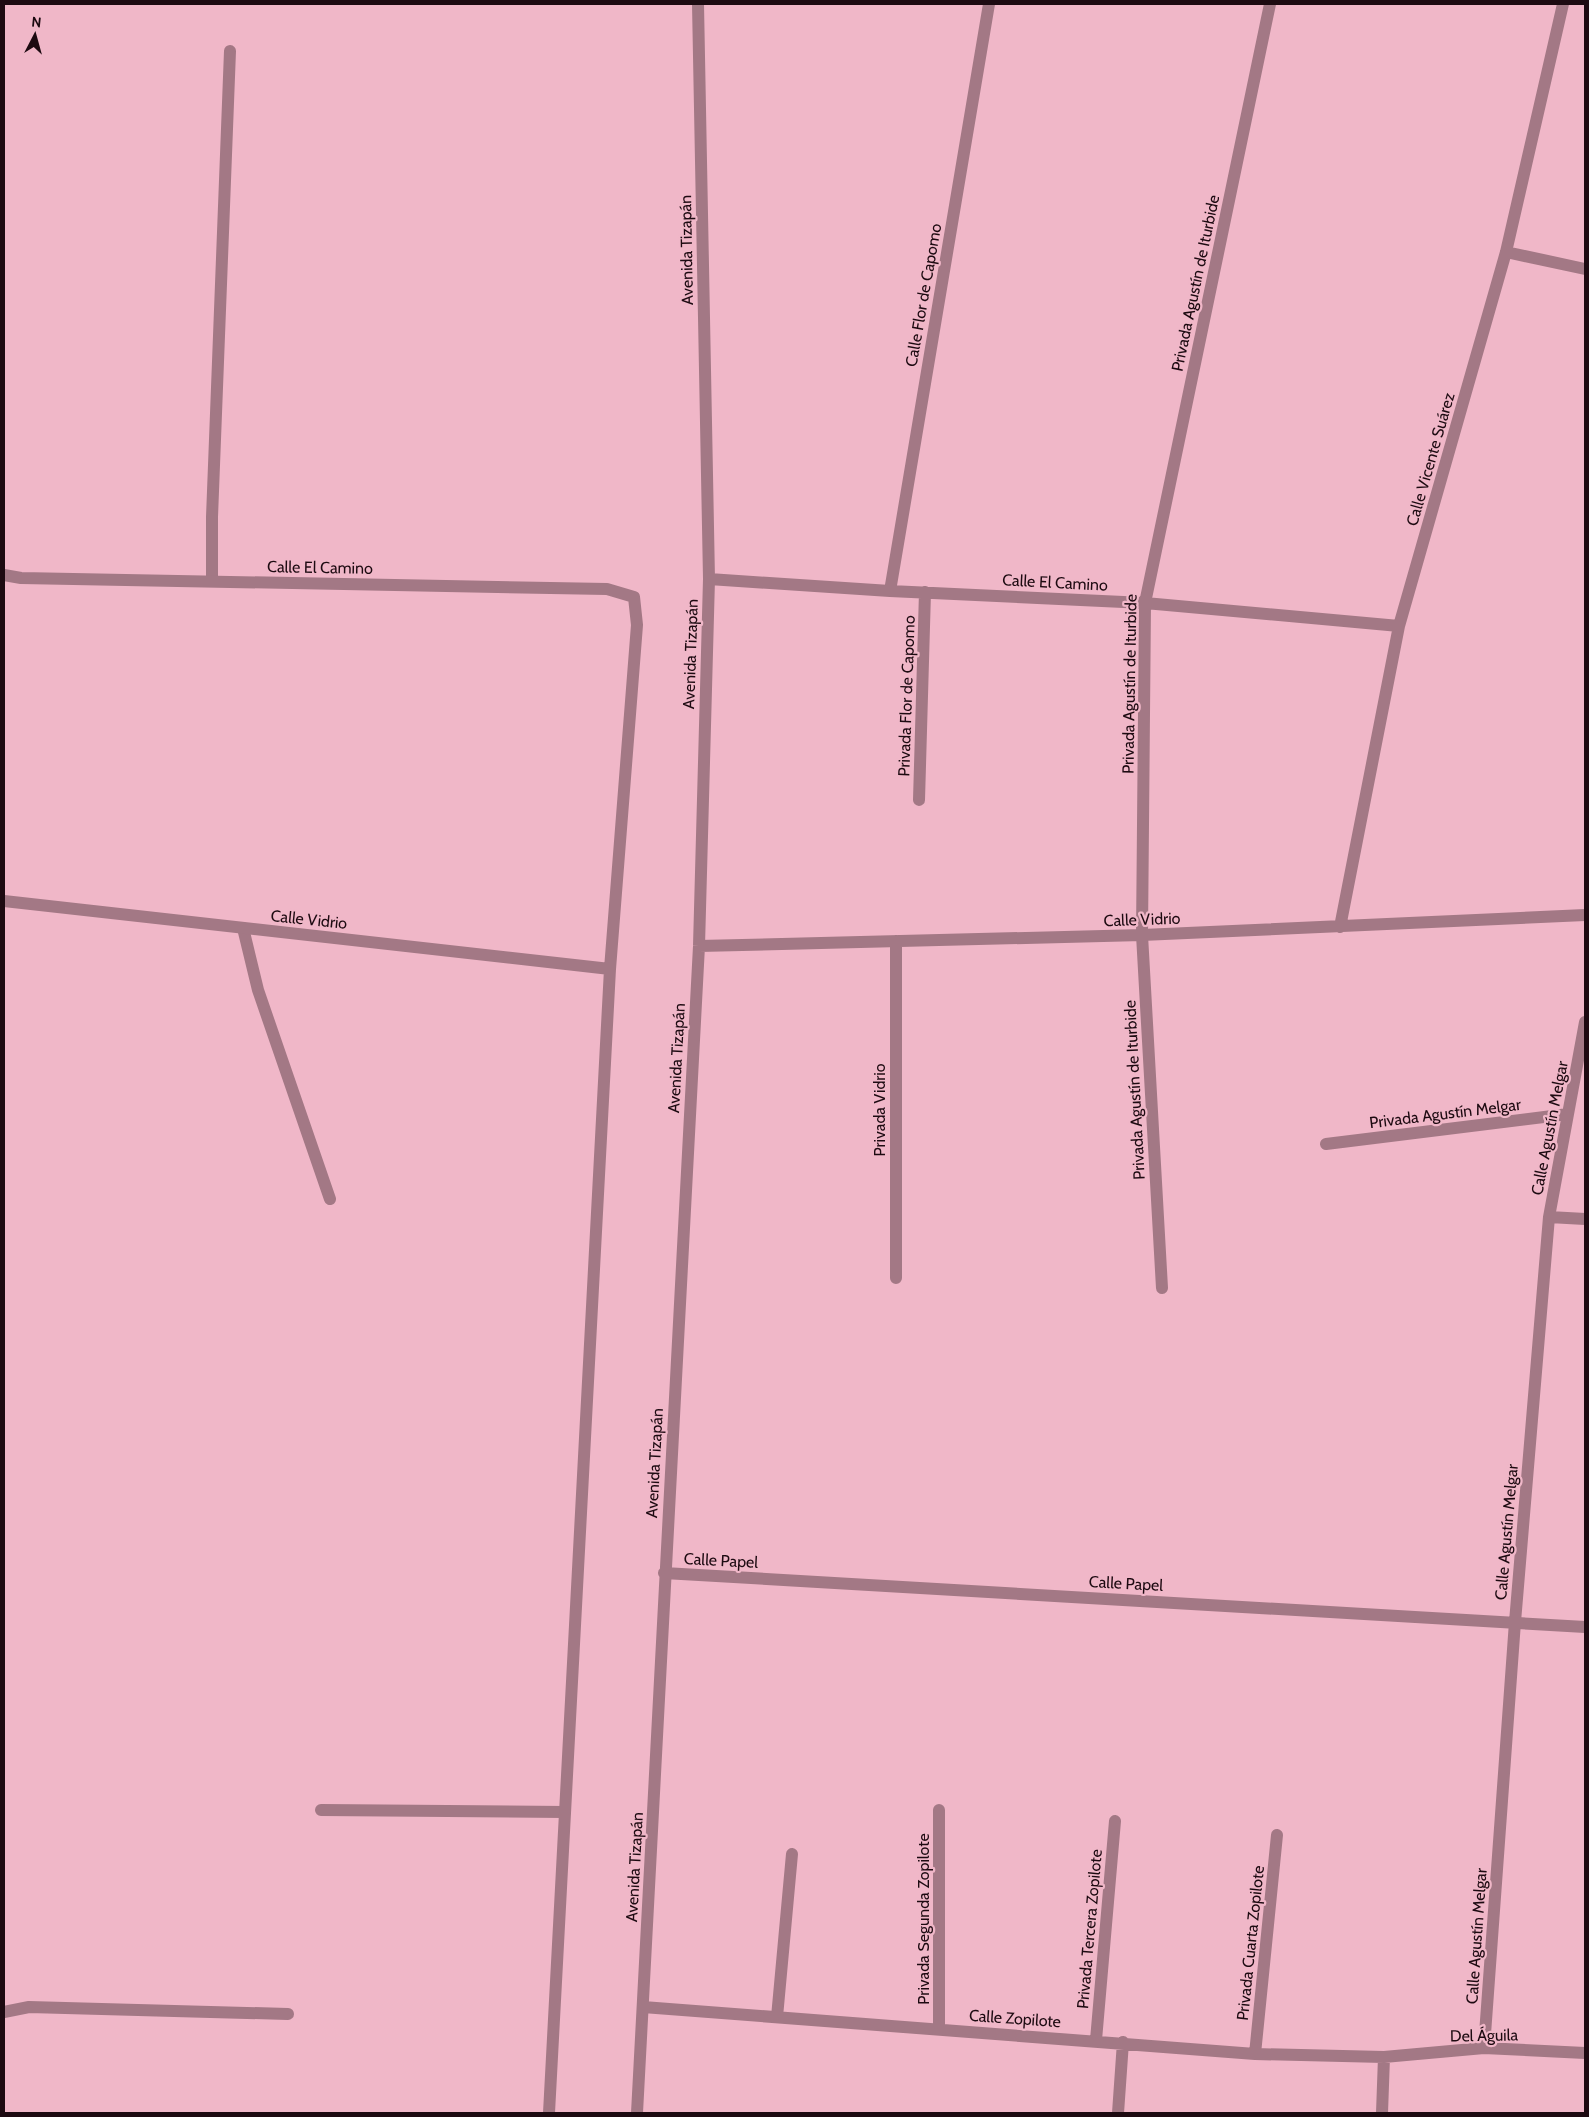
<svg xmlns="http://www.w3.org/2000/svg" width="1589" height="2117" font-family="Cabin,sans-serif">
<style>
.lines{fill:none;stroke-linecap:round;stroke-linejoin:round}
.lane{stroke:#a37885;stroke-width:12}
.street{stroke:#a37885;stroke-width:12}
.labels{text-anchor:middle;stroke-width:4.5;stroke-linejoin:round;paint-order:stroke}
.street-label{font-size:16px;fill:#1d0a11;stroke:#f0b7c8}
</style>
<rect width="100%" height="100%" fill="#f0b7c8"/>
<g class="lines">
<path class="lane" d="M 212,581 L 212,517 L 230,51
M 243,928 L 258,990 L 330,1199
M 321,1810 L 565,1812
M 4,2012 L 29,2007 L 288,2014"/>
<path class="street" d="M 1506,252 L 1585,269
M 4,575 L 21,578 L 607,589 L 634,597 L 637,625 L 610,969 L 549,2113
M 709,579 L 890,591 L 1145,603 L 1399,626
M 890,591 L 989,4
M 919,800 L 925,592
M 4,901 L 610,969
M 1340,927 L 1399,626 L 1506,252 L 1563,4
M 699,946 L 1142,935 L 1585,915
M 1326,1144 L 1568,1114
M 1549,1217 L 1585,1219
M 896,1278 L 896,941
M 1162,1288 L 1142,935 L 1145,603 L 1270,4
M 664,1573 L 1585,1627
M 939,1810 L 939,2029
M 643,2007 L 1255,2054 L 1384,2057 L 1484,2048 L 1585,2053
M 777,2017 L 792,1854
M 1096,2040 L 1115,1821
M 1484,2048 L 1515,1622 L 1549,1217 L 1585,1022
M 1255,2054 L 1277,1835
M 637,2113 L 699,946 L 709,579 L 698,4
M 1118,2113 L 1123,2042
M 1382,2113 L 1384,2057"/>
</g>
<g class="labels">
<g class="street-label">
<text transform="translate(686 250) rotate(-91)" y="6">Avenida Tizapán</text>
<text transform="translate(1195 283) rotate(-78)" y="6">Privada Agustín de Iturbide</text>
<text transform="translate(923 295) rotate(-80)" y="6">Calle Flor de Capomo</text>
<text transform="translate(1430 459) rotate(-74)" y="6">Calle Vicente Suárez</text>
<text transform="translate(320 567) rotate(1)" y="6">Calle El Camino</text>
<text transform="translate(1055 582) rotate(3)" y="6">Calle El Camino</text>
<text transform="translate(690 654) rotate(-88)" y="6">Avenida Tizapán</text>
<text transform="translate(1129 684) rotate(-89)" y="6">Privada Agustín de Iturbide</text>
<text transform="translate(906 696) rotate(-88)" y="6">Privada Flor de Capomo</text>
<text transform="translate(309 919) rotate(6)" y="6">Calle Vidrio</text>
<text transform="translate(1142 919) rotate(-2)" y="6">Calle Vidrio</text>
<text transform="translate(676 1058) rotate(-87)" y="6">Avenida Tizapán</text>
<text transform="translate(1134 1090) rotate(-93)" y="6">Privada Agustín de Iturbide</text>
<text transform="translate(879 1110) rotate(-90)" y="6">Privada Vidrio</text>
<text transform="translate(1445 1113) rotate(-7)" y="6">Privada Agustín Melgar</text>
<text transform="translate(1549 1128) rotate(-79)" y="6">Calle Agustín Melgar</text>
<text transform="translate(654 1463) rotate(-87)" y="6">Avenida Tizapán</text>
<text transform="translate(1506 1532) rotate(-85)" y="6">Calle Agustín Melgar</text>
<text transform="translate(721 1560) rotate(3)" y="6">Calle Papel</text>
<text transform="translate(1126 1583) rotate(3)" y="6">Calle Papel</text>
<text transform="translate(634 1867) rotate(-87)" y="6">Avenida Tizapán</text>
<text transform="translate(923 1919) rotate(-90)" y="6">Privada Segunda Zopilote</text>
<text transform="translate(1089 1929) rotate(-85)" y="6">Privada Tercera Zopilote</text>
<text transform="translate(1476 1936) rotate(-86)" y="6">Calle Agustín Melgar</text>
<text transform="translate(1250 1943) rotate(-84)" y="6">Privada Cuarta Zopilote</text>
<text transform="translate(1015 2018) rotate(4)" y="6">Calle Zopilote</text>
<text transform="translate(1484 2035) rotate(-1)" y="6">Del Águila</text>
</g>
</g>
<rect width="1589" height="2117" fill="none" stroke="#1d0a11" stroke-width="10"/>
<g transform="translate(35 35) rotate(6)" stroke="#f0b7c8" stroke-width="4" paint-order="stroke">
<path d="M0-4L9 19L0 12L-9 19Z" fill="#1d0a11"/>
<text y="-8" font-size="14" font-weight="bold" text-anchor="middle" fill="#1d0a11">N</text>
</g>
</svg>
